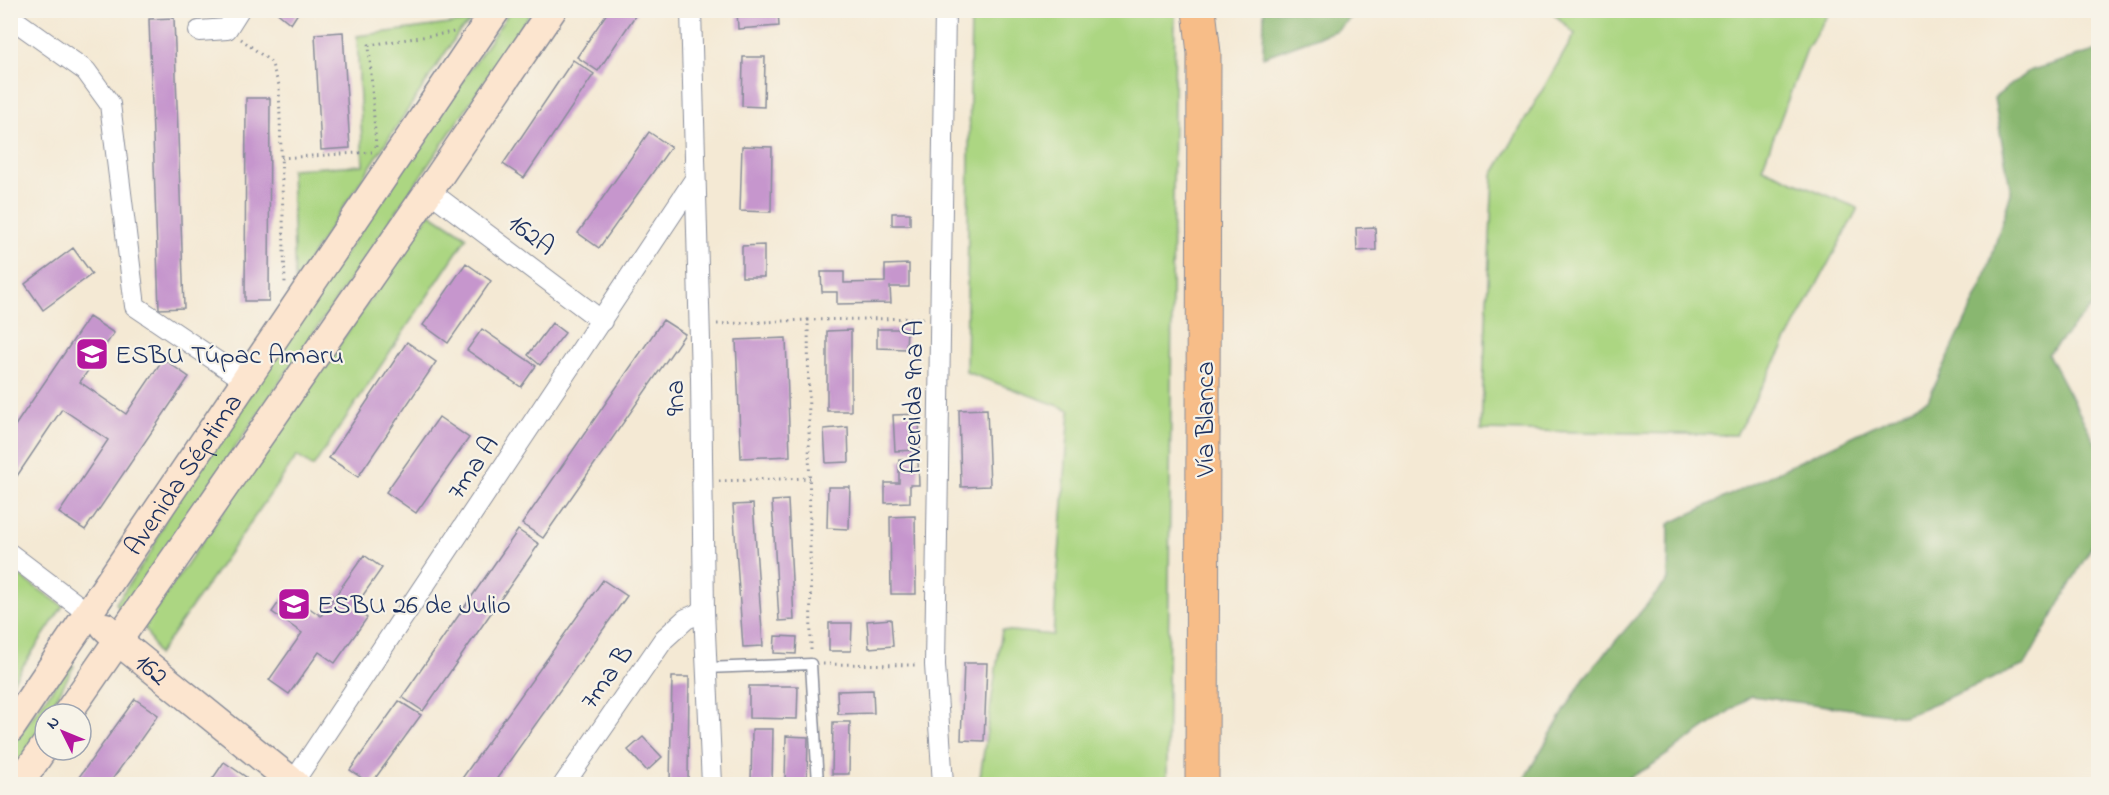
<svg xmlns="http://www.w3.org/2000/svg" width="2109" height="795" font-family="'Indie Flower',sans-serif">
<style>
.green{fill:#acd682;stroke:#648270;stroke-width:1.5}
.forest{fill:#89b770;stroke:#527367;stroke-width:1.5}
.building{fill:#c696cd}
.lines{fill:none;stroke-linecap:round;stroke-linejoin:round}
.lane-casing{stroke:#888c99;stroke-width:13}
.street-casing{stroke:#888c99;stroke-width:22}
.secondary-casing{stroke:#888c99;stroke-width:31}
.highway-casing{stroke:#888c99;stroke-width:35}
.path{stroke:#888c99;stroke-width:3;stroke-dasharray:1.5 4.5;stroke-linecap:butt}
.lane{stroke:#fff;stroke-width:10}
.street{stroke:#fff;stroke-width:20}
.secondary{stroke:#fce5cf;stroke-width:28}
.highway{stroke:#f7bd88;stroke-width:33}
.labels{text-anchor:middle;stroke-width:4.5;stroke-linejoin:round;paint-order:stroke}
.street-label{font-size:27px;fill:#1b2f5e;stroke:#f7f3e8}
.poi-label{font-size:27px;fill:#1b2f5e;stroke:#f7f3e8;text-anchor:start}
</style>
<rect width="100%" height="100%" fill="#f7f3e8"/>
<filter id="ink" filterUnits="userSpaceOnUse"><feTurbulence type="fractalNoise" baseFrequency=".0167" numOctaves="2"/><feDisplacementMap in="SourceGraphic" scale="12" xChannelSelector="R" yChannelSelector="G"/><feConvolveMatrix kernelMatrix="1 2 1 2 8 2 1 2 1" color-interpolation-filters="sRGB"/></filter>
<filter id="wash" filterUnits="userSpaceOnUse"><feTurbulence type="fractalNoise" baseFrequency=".008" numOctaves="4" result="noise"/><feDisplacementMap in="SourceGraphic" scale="24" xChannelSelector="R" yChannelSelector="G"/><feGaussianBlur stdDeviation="1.35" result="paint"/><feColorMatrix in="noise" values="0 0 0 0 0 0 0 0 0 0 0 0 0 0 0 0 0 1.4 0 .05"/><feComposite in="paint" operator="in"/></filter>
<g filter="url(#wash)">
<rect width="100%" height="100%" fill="#f4e9d4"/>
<path class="green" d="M 510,11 L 532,11 L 414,186 L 124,610 L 119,608 L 116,603 L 151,552 L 167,516 Z
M 971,11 L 1175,11 L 1167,784 L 979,784 L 1002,630 L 1053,635 L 1070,410 L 966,372 Z
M 1551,11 L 1830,11 L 1807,49 L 1762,168 L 1858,208 L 1736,435 L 1481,430 L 1493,175 L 1575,34 Z
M 472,21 L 459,32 L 295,281 L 291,169 L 363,165 L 357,36 Z
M 430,213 L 467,237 L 313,467 L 297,456 L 158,655 L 144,626 Z
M 12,571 L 63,606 L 11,684 L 10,573 Z
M 71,663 L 74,666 L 48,714 L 45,714 C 45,738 23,759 11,778 L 11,746 Z"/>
<path class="forest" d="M 1264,11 L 1264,10 L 1358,11 L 1337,30 L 1263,57 Z
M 2098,50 L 2098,300 L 2048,354 L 2098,448 L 2098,535 L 2025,665 L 1904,716 L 1751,696 L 1649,767 L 1618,784 L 1521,784 L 1584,678 L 1668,580 L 1669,524 L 1928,400 L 1984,281 L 2011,193 L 1994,98 L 2029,71 Z"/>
<g id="blocks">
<path class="building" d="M 274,10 L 300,10 L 291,24 Z
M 609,10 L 639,10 L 598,71 L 577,57 Z
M 737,10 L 778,10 L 779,26 L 738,29 Z
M 174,18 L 184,308 L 159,309 L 149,19 Z
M 343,32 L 350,148 L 321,150 L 315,34 Z
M 743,57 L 765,57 L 764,107 L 742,106 Z
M 573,60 L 594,74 L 524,178 L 503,164 Z
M 246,98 L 270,98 L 269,301 L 245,301 Z
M 649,132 L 671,147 L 599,248 L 578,233 Z
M 742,146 L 772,147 L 771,212 L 740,211 Z
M 892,213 L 910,213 L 910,225 L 892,225 Z
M 1375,227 L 1376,250 L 1357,251 L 1356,228 Z
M 764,245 L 764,277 L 742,277 L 742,246 Z
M 73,248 L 92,274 L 43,310 L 25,284 Z
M 466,263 L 491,281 L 448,343 L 423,325 Z
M 909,264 L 909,287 L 890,287 L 891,303 L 837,304 L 837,292 L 822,292 L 821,272 L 844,272 L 844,283 L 885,282 L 885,265 Z
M 89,317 L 114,333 L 80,382 L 126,414 L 163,359 L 189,377 L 85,530 L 59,513 L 108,440 L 62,409 L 15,479 L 10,476 L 10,433 Z
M 663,320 L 685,334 L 543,538 L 522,524 Z
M 552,323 L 565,333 L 540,365 L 528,355 Z
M 482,329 L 536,366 L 521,387 L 467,350 Z
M 877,329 L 907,329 L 906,349 L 877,348 Z
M 851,330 L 851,411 L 827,411 L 827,331 Z
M 786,338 L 790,456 L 741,458 L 736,340 Z
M 407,342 L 436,362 L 358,477 L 329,458 Z
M 987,409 L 990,486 L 961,487 L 959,410 Z
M 919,414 L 920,450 L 895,451 L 893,415 Z
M 439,417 L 469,438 L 416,513 L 386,492 Z
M 848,427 L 849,462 L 826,463 L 824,429 Z
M 899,460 L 918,460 L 919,485 L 910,485 L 910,502 L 885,503 L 885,483 L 899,483 Z
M 828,487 L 850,487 L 849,529 L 827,528 Z
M 788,500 L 794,620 L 779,621 L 772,501 Z
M 753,504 L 763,646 L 743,647 L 733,505 Z
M 915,516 L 916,594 L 891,594 L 890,517 Z
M 518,530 L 539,544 L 423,711 L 402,697 Z
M 364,555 L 382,568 L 354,608 L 367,618 L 335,663 L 319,652 L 289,694 L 269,680 L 302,633 L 272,612 L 286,592 L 321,616 Z
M 603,580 L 627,596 L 493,784 L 458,784 Z
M 891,619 L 893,646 L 869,648 L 867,621 Z
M 829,623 L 852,623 L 851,651 L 829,651 Z
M 775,636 L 797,637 L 796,654 L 774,653 Z
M 964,663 L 987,663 L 984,741 L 961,740 Z
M 672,677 L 689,677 L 688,784 L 670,784 Z
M 749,686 L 798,686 L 797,719 L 749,718 Z
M 873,690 L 874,713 L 838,714 L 837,691 Z
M 135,699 L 158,715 L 109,784 L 74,784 Z
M 399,701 L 421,715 L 371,784 L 350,770 Z
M 833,722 L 850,722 L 849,774 L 832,774 Z
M 752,729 L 773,729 L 772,784 L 751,784 Z
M 786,736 L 808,737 L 807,783 L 785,782 Z
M 643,737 L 662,757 L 647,771 L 628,750 Z
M 224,762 L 246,777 L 241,784 L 209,784 Z
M 832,781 L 852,781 L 852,784 L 832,784 Z"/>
</g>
</g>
<g filter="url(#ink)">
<use href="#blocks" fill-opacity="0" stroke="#888c99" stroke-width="1.5"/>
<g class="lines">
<defs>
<path id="lane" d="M 706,668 L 811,664 L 818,784"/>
<path id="street" d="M 691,10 L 701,378 L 704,611 L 712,784
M 10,17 L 86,71 L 110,104 L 135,306 L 246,381
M 199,31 L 227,29 L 239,10
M 429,191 L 602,321
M 10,554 L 89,614
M 292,784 L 695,179
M 564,784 L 664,639 L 686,619 L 704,611
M 943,784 L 935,665 L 945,10"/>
<g id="secondary">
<path id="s1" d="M 105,627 L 128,649 L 295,784"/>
<path d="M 67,714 L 429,191 L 552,10"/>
<path id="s2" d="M 10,729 L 496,10"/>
<path d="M 19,784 L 45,746"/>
</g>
<path id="highway" d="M 1199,10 L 1204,53 L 1202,784"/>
</defs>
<use href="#lane" class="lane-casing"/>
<use href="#street" class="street-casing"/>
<use href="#secondary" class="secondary-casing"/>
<use href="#highway" class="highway-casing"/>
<path class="path" d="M 241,39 L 271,62 L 279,85 L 285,283
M 376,147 L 369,45 L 454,32
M 281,158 L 372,152
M 717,324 L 808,320
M 719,481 L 810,478
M 811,650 L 808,320 L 924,318
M 823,664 L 918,665"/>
<use href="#lane" class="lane"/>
<use href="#street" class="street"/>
<use href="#secondary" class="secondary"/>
<use href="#highway" class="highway"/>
</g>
</g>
<defs>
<symbol id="school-square" viewBox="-11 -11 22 22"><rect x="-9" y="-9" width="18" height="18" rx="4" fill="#b5179e" stroke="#f7f3e8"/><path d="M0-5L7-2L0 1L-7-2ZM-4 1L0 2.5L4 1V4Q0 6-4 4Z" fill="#fff"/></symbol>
</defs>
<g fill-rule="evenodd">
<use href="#school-square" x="73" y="335" width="38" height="38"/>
<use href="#school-square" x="275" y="585" width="38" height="38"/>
</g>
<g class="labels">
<g class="street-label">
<text transform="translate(532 234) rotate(37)" y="9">162A</text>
<text transform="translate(912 397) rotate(-89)" y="9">Avenida 9na A</text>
<text transform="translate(674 398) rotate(-91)" y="9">9na</text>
<text transform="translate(1204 419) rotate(-90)" y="9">Vía Blanca</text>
<text transform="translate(472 467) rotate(-56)" y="9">7ma A</text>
<text dy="9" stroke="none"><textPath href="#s2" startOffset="308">Avenida Séptima</textPath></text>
<text dy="9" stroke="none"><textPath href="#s1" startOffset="63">162</textPath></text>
<text transform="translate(606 676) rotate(-55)" y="9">7ma B</text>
</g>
<g class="poi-label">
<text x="115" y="363">ESBU Túpac Amaru</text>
<text x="317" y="613">ESBU 26 de Julio</text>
</g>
</g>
<rect width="2109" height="795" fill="none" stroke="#f7f3e8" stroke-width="36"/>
<g transform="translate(63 732) rotate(313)"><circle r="28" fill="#f7f3e8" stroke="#9fa5b1" stroke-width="1.5"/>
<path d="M0-4.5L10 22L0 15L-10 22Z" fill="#b5179e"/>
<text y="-9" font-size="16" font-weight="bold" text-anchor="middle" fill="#1b2f5e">N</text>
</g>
</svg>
